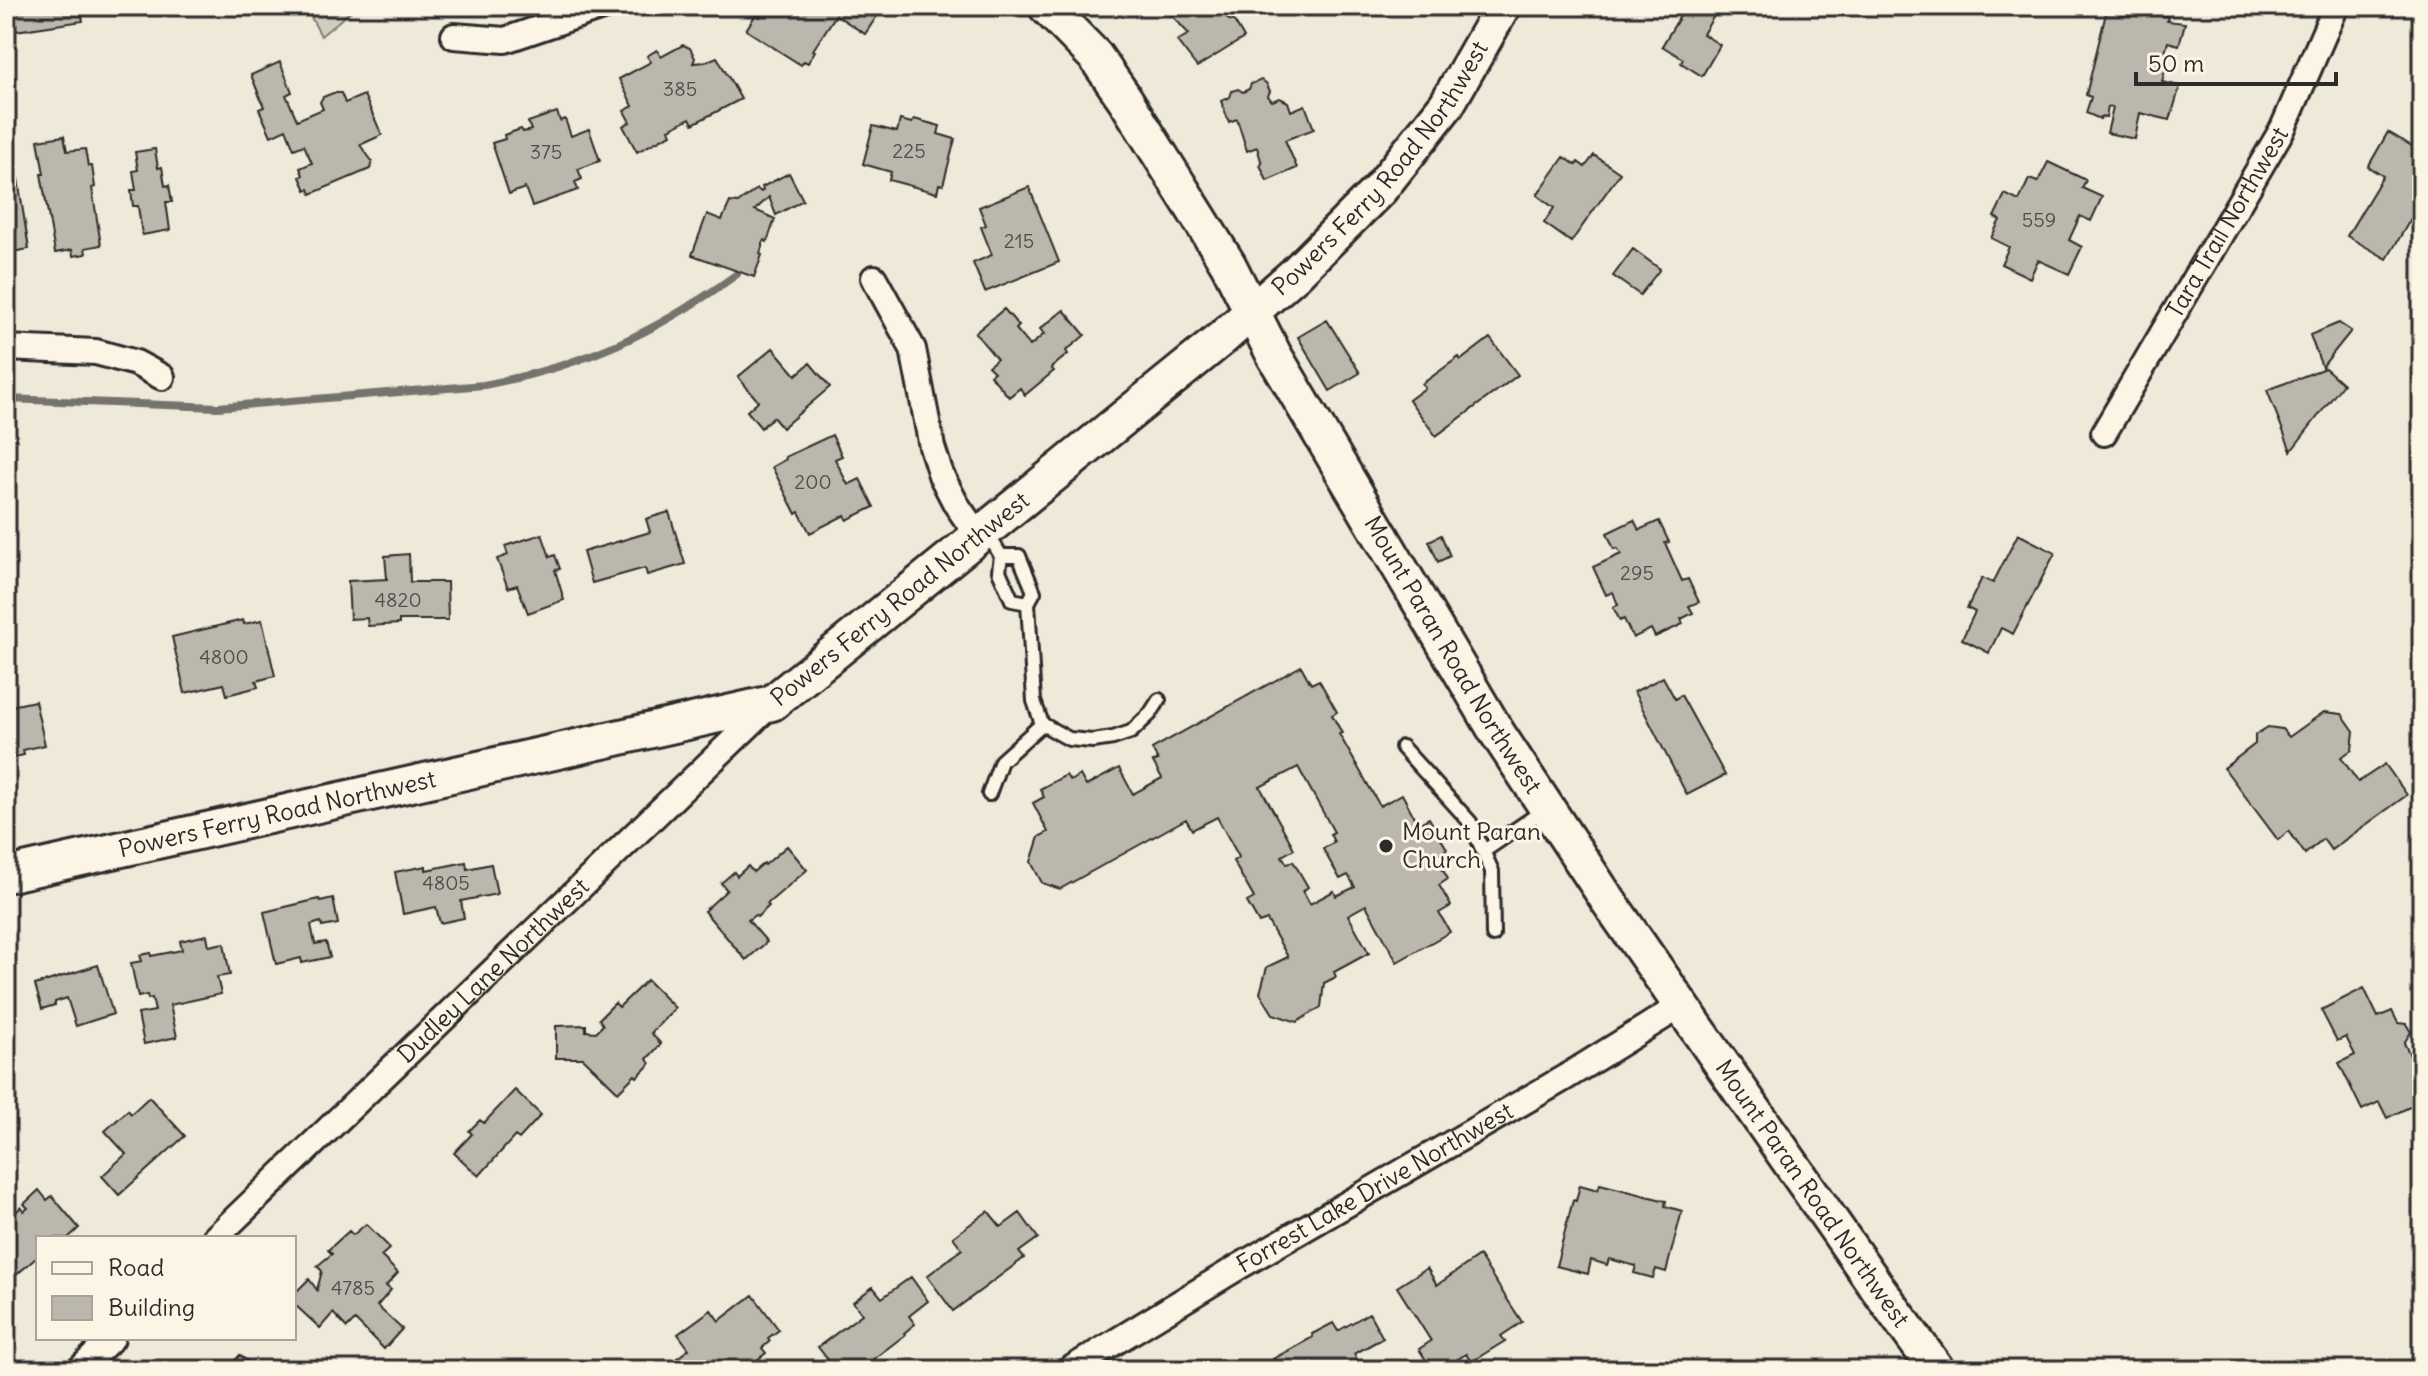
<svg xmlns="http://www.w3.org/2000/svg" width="2428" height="1376" font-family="Delius,sans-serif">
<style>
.cemetery{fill:url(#cemetery-stones);stroke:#7e7c76;stroke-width:2}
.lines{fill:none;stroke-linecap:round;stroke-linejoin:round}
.stream{stroke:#75736d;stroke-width:8}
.building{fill:#bcb7ac;stroke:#2b2b2b;stroke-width:2;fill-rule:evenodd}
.lane-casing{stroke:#2b2b2b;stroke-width:18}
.street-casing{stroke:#2b2b2b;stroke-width:30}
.secondary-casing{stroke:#2b2b2b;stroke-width:40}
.lane{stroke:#fcf5e5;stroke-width:12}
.street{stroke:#fcf5e5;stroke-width:24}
.secondary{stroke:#fcf5e5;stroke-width:34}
.poi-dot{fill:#2b2b2b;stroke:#fcf5e5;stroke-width:3}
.labels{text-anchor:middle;stroke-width:6;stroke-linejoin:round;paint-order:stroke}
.number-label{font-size:20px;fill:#4f4e4b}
.street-label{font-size:24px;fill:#2b2b2b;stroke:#fcf5e5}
.poi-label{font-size:24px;fill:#2b2b2b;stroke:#fcf5e5;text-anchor:start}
</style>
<defs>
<pattern id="cemetery-stones" width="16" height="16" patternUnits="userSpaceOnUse" patternTransform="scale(2)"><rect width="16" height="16" fill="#d2cdc0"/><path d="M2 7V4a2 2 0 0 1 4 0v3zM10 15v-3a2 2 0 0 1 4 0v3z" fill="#b4b0a5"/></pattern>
</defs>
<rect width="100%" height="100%" fill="#efe9da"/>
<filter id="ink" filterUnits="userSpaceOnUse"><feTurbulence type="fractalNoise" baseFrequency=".0125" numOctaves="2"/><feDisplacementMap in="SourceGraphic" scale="16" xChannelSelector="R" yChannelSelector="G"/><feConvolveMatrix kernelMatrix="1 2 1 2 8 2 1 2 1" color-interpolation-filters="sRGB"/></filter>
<g filter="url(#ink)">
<path class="cemetery" d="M 305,6 L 357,6 L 321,36 Z"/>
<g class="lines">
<path class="stream" d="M 6,399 L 218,407 L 484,385 C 583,366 656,333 737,274"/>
</g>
<path class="building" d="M 11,6 L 80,6 L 83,21 L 15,31 Z
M 751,6 L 882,6 L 883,7 L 865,34 L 836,15 L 813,50 L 815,51 L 808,63 L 804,61 L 801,65 L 746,30 L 756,14 L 760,17 L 762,13 Z
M 1163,6 L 1219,6 L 1229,20 L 1234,21 L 1244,38 L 1197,67 L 1177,41 L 1189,34 Z
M 1663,6 L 1720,6 L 1703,34 L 1720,45 L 1702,76 L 1681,63 L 1683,59 L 1662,46 L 1680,16 Z
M 2107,9 L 2124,15 L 2126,9 L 2141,13 L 2142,11 L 2168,17 L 2167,21 L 2185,23 L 2179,45 L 2168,42 L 2164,55 L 2169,56 L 2162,82 L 2180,86 L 2170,120 L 2140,113 L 2135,139 L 2107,133 L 2113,108 L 2108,107 L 2106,118 L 2100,117 L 2100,119 L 2086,113 L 2091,97 L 2086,95 Z
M 683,45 L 690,48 L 695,58 L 693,63 L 705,62 L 717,57 L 741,99 L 693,124 L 690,118 L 669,129 L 671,134 L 637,152 L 623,126 L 630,122 L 624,111 L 633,106 L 619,79 L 651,62 L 647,56 L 657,50 L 661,57 Z
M 280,62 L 292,92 L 286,95 L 297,120 L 323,109 L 320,102 L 323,97 L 333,93 L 341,93 L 345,103 L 364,95 L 382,135 L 360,145 L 372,161 L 370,169 L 311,194 L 309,189 L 306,190 L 300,177 L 303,175 L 300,168 L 312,163 L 304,145 L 294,149 L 286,129 L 271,136 L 259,109 L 264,107 L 251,75 Z
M 1261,80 L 1266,83 L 1270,91 L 1268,96 L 1272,101 L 1280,98 L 1288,102 L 1291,111 L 1305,105 L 1314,129 L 1285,140 L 1297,168 L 1267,181 L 1260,165 L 1262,164 L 1257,147 L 1247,151 L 1237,119 L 1229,122 L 1221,101 L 1230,97 L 1232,91 L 1238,89 L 1243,92 L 1249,89 L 1251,84 Z
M 557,112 L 560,121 L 565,119 L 571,136 L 589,129 L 600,161 L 578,169 L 582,179 L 575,182 L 578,190 L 532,206 L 525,188 L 509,194 L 492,143 L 505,139 L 504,135 L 521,129 L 523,132 L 531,130 L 528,122 Z
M 914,119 L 940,126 L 938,134 L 955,139 L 943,185 L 939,184 L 937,193 L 889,180 L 891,172 L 863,164 L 873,126 L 897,132 L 900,120 L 912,123 Z
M 2388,132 L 2422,152 L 2422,200 L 2387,259 L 2347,236 L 2383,176 L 2368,167 Z
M 64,136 L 67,151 L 85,149 L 88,166 L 92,166 L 95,187 L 92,188 L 101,245 L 85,248 L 86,254 L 73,256 L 72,250 L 55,253 L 41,174 L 44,174 L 38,140 Z
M 155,149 L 158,168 L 162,167 L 165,186 L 169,185 L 172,202 L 166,202 L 170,230 L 142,235 L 138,206 L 133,206 L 131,190 L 136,190 L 133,171 L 138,170 L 135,152 Z
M 1594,155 L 1620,173 L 1571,242 L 1544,223 L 1554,208 L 1537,195 L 1564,157 L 1576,165 L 1578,162 L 1585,167 Z
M 2048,162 L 2086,180 L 2082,188 L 2102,197 L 2091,221 L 2080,216 L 2069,240 L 2082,247 L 2069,274 L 2038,260 L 2030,278 L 2001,264 L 2009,247 L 1991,238 L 2000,220 L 1994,217 L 2005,194 L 2019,201 L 2029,179 L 2038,182 Z
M 6,166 L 9,180 L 18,179 L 29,249 L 6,253 Z
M 789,173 L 803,200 L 776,215 L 769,197 L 755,210 L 775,219 L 767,242 L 764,240 L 760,254 L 762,255 L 754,277 L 692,255 L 707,214 L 722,220 L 730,202 L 738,203 L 757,189 L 761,192 L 763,190 L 762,187 Z
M 1029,187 L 1059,262 L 985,292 L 973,263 L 992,255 L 981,227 L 986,225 L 979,207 Z
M 1633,249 L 1660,269 L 1640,295 L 1613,276 Z
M 1004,309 L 1019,326 L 1016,329 L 1030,346 L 1044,334 L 1040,329 L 1064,310 L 1085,335 L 1066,351 L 1068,354 L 1051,368 L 1054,371 L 1025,395 L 1020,388 L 1009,397 L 990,375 L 994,372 L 988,366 L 997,359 L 975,333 Z
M 1327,320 L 1360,373 L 1330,391 L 1298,337 Z
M 2339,323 L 2351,331 L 2322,367 L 2310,335 Z
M 1490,338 L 1518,375 L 1436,436 L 1409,400 L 1425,388 L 1422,384 L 1459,357 L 1461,360 Z
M 773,348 L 796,375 L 810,363 L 830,387 L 782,428 L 773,417 L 761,428 L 747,411 L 758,401 L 738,377 Z
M 2325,368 L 2343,384 L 2291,451 L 2267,390 Z
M 832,435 L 842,456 L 835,459 L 848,485 L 860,479 L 874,507 L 847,520 L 845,515 L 810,533 L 799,512 L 796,514 L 772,467 L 786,459 L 785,457 Z
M 6,484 L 13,519 L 6,521 Z
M 669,512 L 685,564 L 647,575 L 645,568 L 592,583 L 583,552 L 650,532 L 646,519 Z
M 1634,520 L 1639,530 L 1659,521 L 1669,542 L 1665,543 L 1682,581 L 1688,579 L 1699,602 L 1689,606 L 1693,613 L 1681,619 L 1683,624 L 1655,637 L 1651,629 L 1633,638 L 1624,619 L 1620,621 L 1613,607 L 1618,605 L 1613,592 L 1606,595 L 1593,567 L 1621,554 L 1617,548 L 1614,549 L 1607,533 Z
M 542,534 L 550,557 L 555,555 L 560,569 L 555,570 L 564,600 L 528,613 L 517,585 L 508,588 L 497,559 L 508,555 L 505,546 Z
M 2018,534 L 2055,553 L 2013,634 L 2001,628 L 1989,653 L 1962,639 L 1975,612 L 1967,608 L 1982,578 L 1993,583 Z
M 1441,535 L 1450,556 L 1438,562 L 1429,541 Z
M 409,554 L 410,582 L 447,582 L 448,620 L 399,620 L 399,624 L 368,626 L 367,618 L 350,619 L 348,581 L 387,579 L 385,556 Z
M 243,620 L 244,624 L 262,620 L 275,676 L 256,681 L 258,687 L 227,695 L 224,684 L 185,693 L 172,637 Z
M 1301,666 L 1311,684 L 1319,680 L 1337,712 L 1332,715 L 1342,733 L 1339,734 L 1380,806 L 1402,794 L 1418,824 L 1429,818 L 1447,849 L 1435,856 L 1448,879 L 1439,885 L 1451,906 L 1439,913 L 1450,932 L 1397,962 L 1366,905 L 1348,915 L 1369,953 L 1334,972 L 1336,977 L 1324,983 L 1321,1007 L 1297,1022 L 1273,1014 L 1260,993 L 1267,967 L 1288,957 L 1267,920 L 1259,923 L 1247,902 L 1254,898 L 1233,861 L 1239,857 L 1217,817 L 1192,830 L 1186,819 L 1060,889 L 1042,883 L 1031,862 L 1039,837 L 1048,832 L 1033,803 L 1044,797 L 1040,789 L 1066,775 L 1070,781 L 1080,775 L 1086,786 L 1119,768 L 1133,794 L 1162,778 L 1153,762 L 1158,760 L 1152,749 ZM 1298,767 L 1334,832 L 1330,834 L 1334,842 L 1323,849 L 1340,879 L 1348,875 L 1355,887 L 1336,896 L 1334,891 L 1310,904 L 1303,891 L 1308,887 L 1293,861 L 1287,864 L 1282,856 L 1294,849 L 1291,843 L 1260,787 Z
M 1663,677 L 1675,699 L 1681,695 L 1725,775 L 1687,795 L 1634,692 Z
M 35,701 L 45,745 L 23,750 L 24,755 L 6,759 L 6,707 Z
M 2324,712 L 2342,714 L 2354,731 L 2352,750 L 2341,757 L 2358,782 L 2385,764 L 2407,795 L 2331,850 L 2323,839 L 2305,854 L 2289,831 L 2278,840 L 2224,768 L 2255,744 L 2255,735 L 2268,727 L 2282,729 L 2289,737 Z
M 787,846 L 807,870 L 767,904 L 769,906 L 757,917 L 755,915 L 748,920 L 767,942 L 746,960 L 704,911 L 727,890 L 721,883 L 734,872 L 737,876 L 748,866 L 753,872 L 764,863 L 765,865 Z
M 466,862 L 467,869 L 491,864 L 497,894 L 461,901 L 464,918 L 440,923 L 436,907 L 403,914 L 395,872 L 426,866 L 426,870 Z
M 333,898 L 338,924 L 322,927 L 321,922 L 311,925 L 315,944 L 326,942 L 330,957 L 302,963 L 301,958 L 276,964 L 264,912 L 319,899 L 320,901 Z
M 207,935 L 209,946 L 224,943 L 230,975 L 217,977 L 221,994 L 170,1005 L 177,1037 L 144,1044 L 138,1014 L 155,1011 L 152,998 L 148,999 L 147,995 L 138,997 L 131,963 L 142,961 L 140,955 L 151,953 L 151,956 L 182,950 L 180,941 Z
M 98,965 L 113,1014 L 76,1026 L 67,998 L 55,1002 L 55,1005 L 42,1009 L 35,985 Z
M 647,980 L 675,1008 L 651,1033 L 661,1044 L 647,1059 L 650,1064 L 637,1077 L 635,1075 L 618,1092 L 583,1058 L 556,1058 L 556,1026 L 586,1025 L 586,1031 L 596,1032 L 603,1025 L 599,1019 L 615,1003 L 619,1007 Z
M 2364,988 L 2378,1017 L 2392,1011 L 2398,1023 L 2406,1024 L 2411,1032 L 2404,1043 L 2417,1069 L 2422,1066 L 2422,1101 L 2387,1118 L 2379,1102 L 2362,1110 L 2339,1063 L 2355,1055 L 2346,1037 L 2337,1041 L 2321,1010 Z
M 515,1090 L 541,1115 L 519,1139 L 515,1136 L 479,1176 L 454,1153 L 472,1134 L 469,1131 L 480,1120 L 484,1123 Z
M 149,1097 L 185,1136 L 119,1195 L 102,1176 L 126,1154 L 105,1131 L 128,1110 L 131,1114 Z
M 1600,1184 L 1666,1201 L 1665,1206 L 1682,1211 L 1666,1272 L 1656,1269 L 1653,1278 L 1634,1273 L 1636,1266 L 1609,1259 L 1607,1265 L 1591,1260 L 1588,1274 L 1556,1266 L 1573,1200 L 1576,1201 L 1580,1185 L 1598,1190 Z
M 39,1190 L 47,1200 L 52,1196 L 79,1228 L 68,1238 L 38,1238 L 38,1260 L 36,1258 L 16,1275 L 6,1264 L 6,1221 L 21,1207 L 24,1211 L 28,1208 L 24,1204 Z
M 988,1211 L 1001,1227 L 1020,1213 L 1038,1238 L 1019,1252 L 1024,1258 L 953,1311 L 927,1276 L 962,1249 L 953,1237 Z
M 366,1224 L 390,1248 L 381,1256 L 398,1273 L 386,1286 L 391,1290 L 377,1306 L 402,1329 L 384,1349 L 355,1320 L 347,1328 L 333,1313 L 320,1328 L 294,1304 L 294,1294 L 309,1279 L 317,1290 L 322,1271 L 317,1266 L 332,1254 L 328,1250 L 349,1231 L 353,1235 Z
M 1479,1256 L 1522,1322 L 1501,1336 L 1505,1341 L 1471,1362 L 1466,1354 L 1441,1370 L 1432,1370 L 1419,1349 L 1431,1341 L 1397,1287 L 1427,1268 L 1437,1285 Z
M 2422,1263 L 2422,1280 L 2414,1268 Z
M 911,1277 L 928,1301 L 909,1316 L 915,1324 L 904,1333 L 905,1335 L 859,1370 L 836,1370 L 818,1347 L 862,1314 L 853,1302 L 873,1287 L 882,1298 Z
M 753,1295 L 779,1330 L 768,1338 L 770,1341 L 762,1348 L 766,1353 L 744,1370 L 737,1368 L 678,1370 L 672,1362 L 689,1349 L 678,1334 L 711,1310 L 719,1321 Z
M 1369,1313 L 1383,1338 L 1354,1354 L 1363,1370 L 1279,1370 L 1273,1359 L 1313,1337 L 1312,1334 L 1333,1323 L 1338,1331 Z
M 240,1355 L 257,1370 L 226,1370 Z"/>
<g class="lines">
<defs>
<path id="lane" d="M 986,531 L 1001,556 L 999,571 L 1012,600 L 1028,603
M 1001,556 L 1019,556 L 1034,592 L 1028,603 L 1034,701 L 1042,724 L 1069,739 L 1093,741 L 1113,738 L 1131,732 L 1150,714 L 1159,700
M 1402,747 L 1470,822 L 1492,871 L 1493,935
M 989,794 L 1001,761 L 1042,724
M 1484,851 L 1544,810"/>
<g id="street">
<path d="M 454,36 L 505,40 L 605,6"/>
<path d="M 874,278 L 913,349 L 932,447 L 941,475 L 956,504 L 978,536"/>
<path d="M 6,348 L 96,352 L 136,363 L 162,377"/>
<path id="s1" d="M 2104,433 L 2283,128 L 2336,6"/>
<path id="s2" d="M 215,1238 L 770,705"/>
<path d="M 79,1370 L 112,1338"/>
<path id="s3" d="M 1069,1370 L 1240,1266 L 1566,1077 L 1682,1005"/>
</g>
<g id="secondary">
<path id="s4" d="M 1046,6 L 1095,56 L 1125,99 L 1228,264 L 1274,355 L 1496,731 L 1607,899 L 1879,1290 L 1937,1370"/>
<path id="s5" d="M 6,875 L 772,703 L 1221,339 L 1295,274 L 1380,189 L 1447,104 L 1503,6"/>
</g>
</defs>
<use href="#lane" class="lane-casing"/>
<use href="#street" class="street-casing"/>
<use href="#secondary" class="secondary-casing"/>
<use href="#lane" class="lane"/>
<use href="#street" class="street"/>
<use href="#secondary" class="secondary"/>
</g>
</g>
<circle class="poi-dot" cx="1386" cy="846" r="8"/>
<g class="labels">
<g class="number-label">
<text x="680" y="96">385</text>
<text x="909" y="158">225</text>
<text x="546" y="159">375</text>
<text x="2039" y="227">559</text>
<text x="1019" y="248">215</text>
<text x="813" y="489">200</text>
<text x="1637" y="580">295</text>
<text x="398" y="607">4820</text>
<text x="224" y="664">4800</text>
<text x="446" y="890">4805</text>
<text x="353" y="1295">4785</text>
</g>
<g class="street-label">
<text dy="8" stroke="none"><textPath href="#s5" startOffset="1598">Powers Ferry Road Northwest</textPath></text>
<text dy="8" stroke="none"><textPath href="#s1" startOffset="244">Tara Trail Northwest</textPath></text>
<text dy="8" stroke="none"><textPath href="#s5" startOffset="950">Powers Ferry Road Northwest</textPath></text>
<text dy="8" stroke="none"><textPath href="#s4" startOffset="768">Mount Paran Road Northwest</textPath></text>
<text dy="8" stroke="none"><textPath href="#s5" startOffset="278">Powers Ferry Road Northwest</textPath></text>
<text dy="8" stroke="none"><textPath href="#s2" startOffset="386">Dudley Lane Northwest</textPath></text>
<text dy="8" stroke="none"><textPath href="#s3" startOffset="356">Forrest Lake Drive Northwest</textPath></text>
<text dy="8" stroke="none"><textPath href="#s4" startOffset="1416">Mount Paran Road Northwest</textPath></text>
</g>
<g class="poi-label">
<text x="1402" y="840">Mount Paran<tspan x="1402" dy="28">Church</tspan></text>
</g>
</g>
<rect width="2428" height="1376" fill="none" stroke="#fcf5e5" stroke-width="32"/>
<rect x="16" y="16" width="2396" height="1344" fill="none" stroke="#2b2b2b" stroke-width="3" filter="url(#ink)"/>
<rect x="36" y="1236" width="260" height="104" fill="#fcf5e5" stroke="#a8a49b" stroke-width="2"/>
<rect x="52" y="1262" width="40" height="12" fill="#fcf5e5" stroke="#a8a49b" stroke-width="2"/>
<text x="108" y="1276" font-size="24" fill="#2b2b2b">Road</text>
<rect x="52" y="1296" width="40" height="24" fill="#bcb7ac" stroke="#a8a49b" stroke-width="2"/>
<text x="108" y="1316" font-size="24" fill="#2b2b2b">Building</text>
<path d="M2136 72v12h200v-12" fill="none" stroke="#2b2b2b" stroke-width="4"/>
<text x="2148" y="72" font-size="24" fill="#2b2b2b" stroke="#fcf5e5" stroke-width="6" paint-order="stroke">50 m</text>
</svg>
